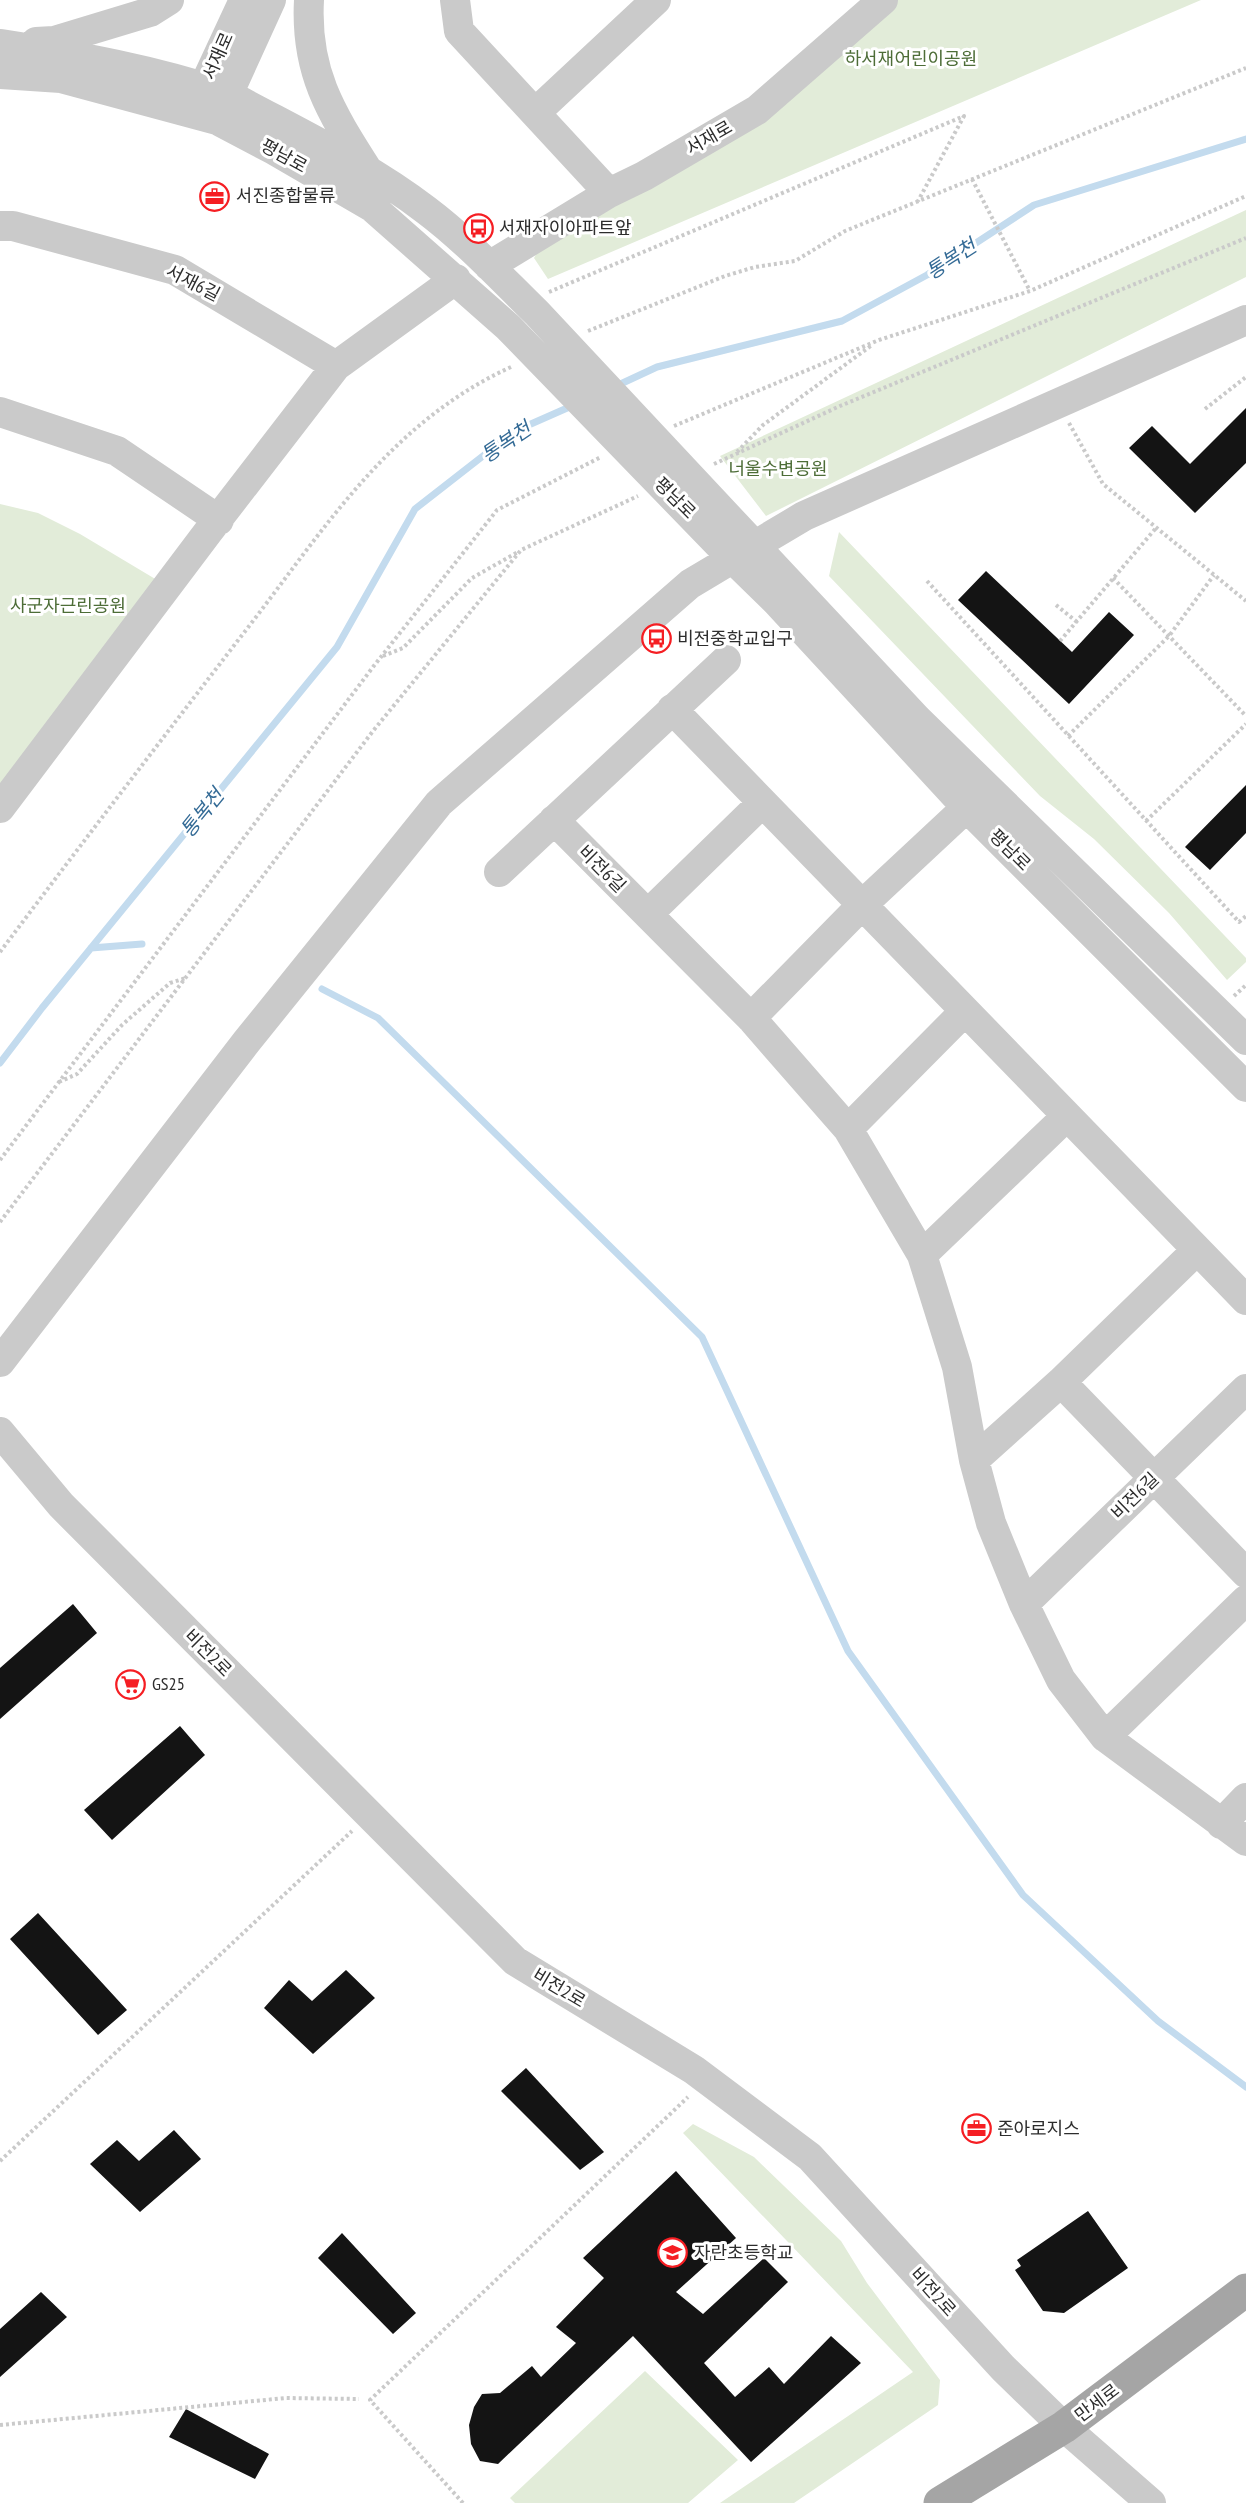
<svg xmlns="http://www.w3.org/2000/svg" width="1246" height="2503" font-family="'PT Sans Narrow','Noto Sans KR',sans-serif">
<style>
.green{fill:#e2ecd9}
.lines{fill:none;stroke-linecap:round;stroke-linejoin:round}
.stream{stroke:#c3dbee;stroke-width:7}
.building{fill:#141414}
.path{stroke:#cacaca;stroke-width:4;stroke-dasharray:3 3;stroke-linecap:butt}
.minor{stroke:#cacaca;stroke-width:30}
.major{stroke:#a5a5a5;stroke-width:33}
.labels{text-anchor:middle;stroke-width:6;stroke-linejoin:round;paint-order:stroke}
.street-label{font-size:18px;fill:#2d2d2d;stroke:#fff}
.park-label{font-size:18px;fill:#4d6d37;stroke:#fff}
.poi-label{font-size:18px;fill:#2d2d2d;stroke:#fff;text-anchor:start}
.water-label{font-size:20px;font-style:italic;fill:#346b96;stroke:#fff}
</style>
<rect width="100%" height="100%" fill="#fff"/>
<path class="green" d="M 887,0 L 1201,0 L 548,279 L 534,258 L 539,249 Z
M 1246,210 L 1246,277 L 766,516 L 720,456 Z
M 0,504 L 38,513 L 80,534 L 167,586 L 0,808 Z
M 839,532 L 1246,958 L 1246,962 L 1227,980 L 1169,913 L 1094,839 L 1040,796 L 829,576 Z
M 693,2124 L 754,2157 L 841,2241 L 867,2283 L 940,2380 L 938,2405 L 794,2503 L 720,2503 L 913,2372 L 683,2133 Z
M 645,2371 L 738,2460 L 688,2503 L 515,2503 L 510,2498 Z"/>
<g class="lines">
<path class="stream" d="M 614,387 L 657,367 L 842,321 L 927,275 L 1034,205 L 1246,139
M 91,948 L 142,944
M 322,989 L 378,1018 L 702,1337 L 848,1651 L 1023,1895 L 1158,2021 L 1246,2087
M 0,1063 L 42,1008 L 337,647 L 415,509 L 515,431 L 574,405"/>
</g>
<path class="building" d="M 1246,408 L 1246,463 L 1195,513 L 1129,448 L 1152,426 L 1190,464 Z
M 986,571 L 1072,652 L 1109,612 L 1134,635 L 1069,704 L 958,600 Z
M 1246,785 L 1246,833 L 1210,870 L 1185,847 Z
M 73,1604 L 97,1633 L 0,1719 L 0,1668 Z
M 180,1726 L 205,1755 L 112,1840 L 84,1810 Z
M 38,1913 L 127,2010 L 98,2035 L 10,1939 Z
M 346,1970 L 375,1998 L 313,2054 L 264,2008 L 289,1980 L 312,2001 Z
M 526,2068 L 604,2152 L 580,2170 L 501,2091 Z
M 174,2130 L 201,2159 L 140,2212 L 90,2164 L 117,2140 L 139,2161 Z
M 676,2171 L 736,2238 L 676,2292 L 703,2314 L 764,2258 L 788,2282 L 704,2363 L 735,2397 L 769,2367 L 784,2384 L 831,2336 L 861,2363 L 751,2462 L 633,2336 L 498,2464 L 480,2461 L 471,2444 L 469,2425 L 474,2407 L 482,2394 L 500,2393 L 532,2366 L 541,2377 L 576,2343 L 556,2327 L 604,2278 L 583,2258 Z
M 1088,2211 L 1128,2268 L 1064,2313 L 1043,2311 L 1015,2270 L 1021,2266 L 1017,2260 Z
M 342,2233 L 416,2313 L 393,2334 L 318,2258 Z
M 41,2292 L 67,2317 L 0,2377 L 0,2329 Z
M 186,2409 L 269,2454 L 255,2479 L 169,2437 Z"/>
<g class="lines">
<path class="path" d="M 972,179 L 1030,291
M 549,292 L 964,116 L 918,201
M 588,331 L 725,276 L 755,267 L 795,261 L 845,231 L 1246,68
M 1205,409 L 1246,377
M 1069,423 L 1103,484 L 1246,601
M 674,426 L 879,340 L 1030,291 L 1246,196
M 737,452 L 763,425 L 872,345
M 714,464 L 840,406 L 1246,238
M 1113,578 L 1246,716
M 927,581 L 1239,922 L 1246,916
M 1056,605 L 1077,622
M 1060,641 L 1156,528
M 383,656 L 403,648 L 472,578 L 518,552
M 1068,736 L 1169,636 L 1214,575
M 1146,821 L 1246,724
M 0,952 C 79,847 159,743 239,639 C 321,535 386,424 511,367
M 1234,996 L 1246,985
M 59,1082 L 77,1074 L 122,1025 L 170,983 L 186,978
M 0,1160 L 373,667 L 497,510 L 601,457
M 0,1222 L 373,731 L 521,550 L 638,496
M 0,2161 L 352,1831
M 0,2425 L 286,2398 L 359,2399
M 463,2503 L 370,2400 L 688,2097"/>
<path class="minor" d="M 309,0 C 305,71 330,111 367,169
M 455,0 L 459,31 L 609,193
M 36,42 L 54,41 L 150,12 L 169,0
M 1,44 C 78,56 155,70 229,95 C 295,131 366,164 426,210 C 466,240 501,278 537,313 L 917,719 L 1246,1040
M 0,74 L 61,78 L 217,120 L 274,150 L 372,207 L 508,327 L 732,558 L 777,602 L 968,809 L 1246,1087
M 196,103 L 244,0
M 220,112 L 271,0
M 535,113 L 656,0
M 0,226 L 13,226 L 175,270 L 336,366
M 489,266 L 609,193 L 644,176 L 757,110 L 883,0
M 0,412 L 117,451 L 219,520
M 672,709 L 1246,1300
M 0,808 L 208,532 L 336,366 L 456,279
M 554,820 L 751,1018 L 848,1129 L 922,1255 L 957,1367 L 974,1460 L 991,1523 L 1024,1604 L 1061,1680 L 1105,1737 L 1246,1841
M 499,872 L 726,660
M 648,914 L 762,803
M 751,1018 L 862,905 L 981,794
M 848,1129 L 965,1011
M 922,1255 L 1067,1116
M 0,1362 L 247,1041 L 439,803 L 690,584 L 804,516 L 1246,320
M 1061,1382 L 1246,1573
M 0,1432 L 61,1505 L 515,1961 L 694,2070 L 810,2157 L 1003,2368 L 1064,2427 L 1151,2503
M 974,1460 L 1061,1382 L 1197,1250
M 1024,1604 L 1246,1389
M 1105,1737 L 1246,1600
M 1221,1824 L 1246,1798"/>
<path class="major" d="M 940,2503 L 1064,2427 L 1246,2290"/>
</g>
<defs>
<symbol id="office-ring" viewBox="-11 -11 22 22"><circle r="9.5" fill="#fff" stroke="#f51e23" stroke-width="1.5"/><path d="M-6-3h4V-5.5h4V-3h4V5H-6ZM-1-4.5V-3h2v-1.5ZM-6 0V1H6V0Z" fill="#f51e23"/></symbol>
<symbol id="bus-ring" viewBox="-11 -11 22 22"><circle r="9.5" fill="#fff" stroke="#f51e23" stroke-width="1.5"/><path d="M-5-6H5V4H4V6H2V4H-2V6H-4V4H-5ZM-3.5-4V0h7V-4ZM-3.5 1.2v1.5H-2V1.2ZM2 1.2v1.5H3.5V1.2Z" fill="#f51e23"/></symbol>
<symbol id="supermarket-ring" viewBox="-11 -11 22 22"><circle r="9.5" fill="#fff" stroke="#f51e23" stroke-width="1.5"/><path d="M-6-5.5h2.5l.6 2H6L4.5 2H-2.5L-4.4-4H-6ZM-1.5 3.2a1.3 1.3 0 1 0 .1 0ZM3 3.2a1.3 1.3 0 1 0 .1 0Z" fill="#f51e23"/></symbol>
<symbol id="school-ring" viewBox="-11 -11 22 22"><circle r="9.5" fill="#fff" stroke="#f51e23" stroke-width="1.5"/><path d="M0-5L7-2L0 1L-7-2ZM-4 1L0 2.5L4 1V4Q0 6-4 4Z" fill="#f51e23"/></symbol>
</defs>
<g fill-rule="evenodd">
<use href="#office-ring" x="198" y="180" width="33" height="33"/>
<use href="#bus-ring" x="462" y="212" width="33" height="33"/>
<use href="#bus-ring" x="640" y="622" width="33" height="33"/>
<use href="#supermarket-ring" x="114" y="1668" width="33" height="33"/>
<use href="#office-ring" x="960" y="2112" width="33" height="33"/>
<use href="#school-ring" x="656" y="2236" width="33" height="33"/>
</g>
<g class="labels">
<g class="street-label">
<text transform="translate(218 56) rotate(-66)" y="6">서재로</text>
<text transform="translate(709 138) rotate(-30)" y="6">서재로</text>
<text transform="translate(284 156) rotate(29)" y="6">평남로</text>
<text transform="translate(193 283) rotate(27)" y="6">서재6길</text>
<text transform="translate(675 498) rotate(45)" y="6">평남로</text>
<text transform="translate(1010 850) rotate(45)" y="6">평남로</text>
<text transform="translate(602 869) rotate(45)" y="6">비전6길</text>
<text transform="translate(1135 1496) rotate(-44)" y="6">비전6길</text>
<text transform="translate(208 1653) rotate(45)" y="6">비전2로</text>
<text transform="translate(559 1988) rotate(31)" y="6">비전2로</text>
<text transform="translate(933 2292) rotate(48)" y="6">비전2로</text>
<text transform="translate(1097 2403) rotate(-37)" y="6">만세로</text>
</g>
<g class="park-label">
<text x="911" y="65">하서재어린이공원</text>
<text x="778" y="475">너울수변공원</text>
<text x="68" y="612">사군자근린공원</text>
</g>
<g class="poi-label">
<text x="236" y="202">서진종합물류</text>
<text x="499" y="234">서재자이아파트앞</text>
<text x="677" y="645">비전중학교입구</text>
<text x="152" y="1690">GS25</text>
<text x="997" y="2135">준아로지스</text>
<text x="694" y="2259">자란초등학교</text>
</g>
<g class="water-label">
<text transform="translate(951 259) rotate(-33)" y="7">통복천</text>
<text transform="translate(506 442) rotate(-34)" y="7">통복천</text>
<text transform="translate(202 813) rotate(-51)" y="7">통복천</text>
</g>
</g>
</svg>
